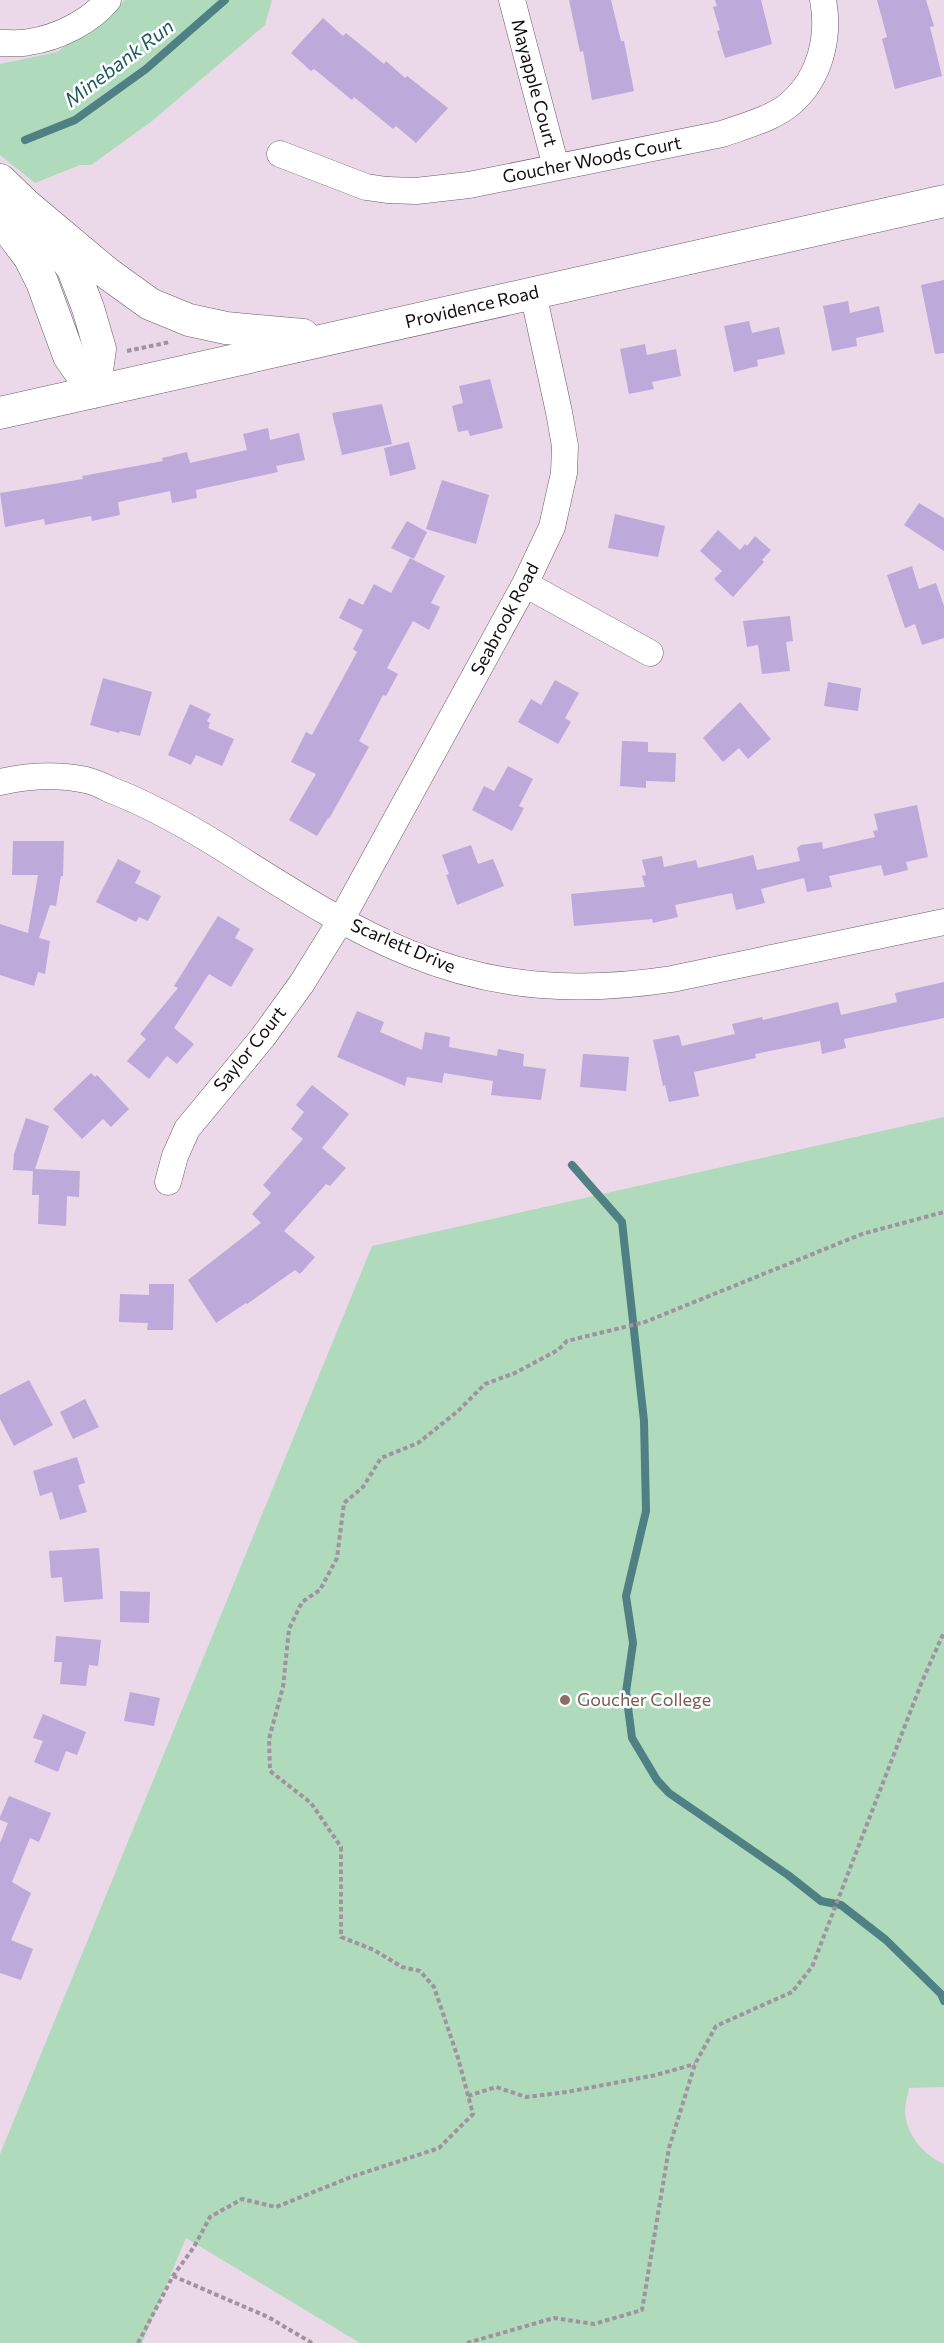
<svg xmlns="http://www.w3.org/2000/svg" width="944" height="2343" font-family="Commissioner,sans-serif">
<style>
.green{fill:#afdbbc}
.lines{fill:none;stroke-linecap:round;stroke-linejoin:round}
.stream{stroke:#4e8084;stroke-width:8}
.building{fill:#bea9db}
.minor-casing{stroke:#6c5c6a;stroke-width:27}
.tertiary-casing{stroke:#6c5c6a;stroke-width:33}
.path{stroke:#a0929e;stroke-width:4;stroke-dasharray:4.5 3;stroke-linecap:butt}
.minor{stroke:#fff;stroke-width:26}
.tertiary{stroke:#fff;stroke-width:32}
.education-dot{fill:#8d6e63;stroke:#fff;stroke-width:2}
.labels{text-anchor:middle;stroke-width:5;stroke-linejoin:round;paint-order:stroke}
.street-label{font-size:18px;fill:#130d12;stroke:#fff}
.education-label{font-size:18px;fill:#785e54;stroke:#fff;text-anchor:start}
.water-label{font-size:20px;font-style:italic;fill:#1c5a5e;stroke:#fff}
</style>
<rect width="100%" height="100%" fill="#ebd8e8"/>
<path class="green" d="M 125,0 L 272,0 L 265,25 L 152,121 L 91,165 L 80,165 L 35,183 L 0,155 L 0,64 L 57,52 L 105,17 Z
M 944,1117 L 944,2087 L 909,2088 C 908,2095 905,2104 905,2112 C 906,2134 924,2156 944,2164 L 944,2343 L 360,2343 L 186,2238 L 142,2343 L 0,2343 L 0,2154 L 372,1246 Z"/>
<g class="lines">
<path class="stream" d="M 25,140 L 75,120 L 146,69 L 225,0
M 572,1165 L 622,1222 L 644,1421 L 646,1511 L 626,1596 L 633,1643 L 626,1692 L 632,1738 L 657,1780 L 669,1793 L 788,1875 L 821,1901 L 841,1905 L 886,1940 L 941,1994 L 944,2001"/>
</g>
<path class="building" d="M 569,0 L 611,0 L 621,41 L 624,41 L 634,91 L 592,100 L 583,51 L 580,52 Z
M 715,0 L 761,0 L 772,44 L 725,58 L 717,31 L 720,30 L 713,7 L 717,6 Z
M 877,0 L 926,0 L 934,26 L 930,27 L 942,76 L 895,89 L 882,39 L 887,37 Z
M 323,18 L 343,36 L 346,33 L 384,64 L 386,61 L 405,78 L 407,76 L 448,108 L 416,143 L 396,126 L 393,129 L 354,97 L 352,100 L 314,69 L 311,71 L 291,53 Z
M 944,280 L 944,353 L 935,354 L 921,285 Z
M 848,301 L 850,313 L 879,306 L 884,332 L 856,338 L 857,346 L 832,351 L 823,306 Z
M 749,321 L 752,333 L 779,327 L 785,354 L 757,360 L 758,366 L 734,372 L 724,326 Z
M 645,344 L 647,355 L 676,349 L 681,376 L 652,382 L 654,389 L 629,394 L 620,349 Z
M 490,379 L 503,428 L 470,436 L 468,430 L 458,432 L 452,406 L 463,403 L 459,386 Z
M 382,404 L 392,444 L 342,455 L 332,413 Z
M 268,428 L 270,440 L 299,433 L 305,460 L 276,466 L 278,472 L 196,490 L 197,498 L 172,503 L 170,491 L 118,502 L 120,515 L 92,521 L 91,516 L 45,525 L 44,519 L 5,527 L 0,493 L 83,479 L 82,476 L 163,461 L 162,458 L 187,452 L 190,463 L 247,450 L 243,434 Z
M 409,442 L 416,469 L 390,476 L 384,448 Z
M 442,480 L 489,495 L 476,544 L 426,529 Z
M 919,503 L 944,518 L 944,551 L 904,525 Z
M 615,514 L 665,526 L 658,557 L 608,548 Z
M 407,521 L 427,532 L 414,559 L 391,548 Z
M 718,530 L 740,550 L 745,544 L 747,546 L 755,536 L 771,550 L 762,560 L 764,562 L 733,597 L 714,579 L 722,571 L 700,551 Z
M 410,558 L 445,576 L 431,603 L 440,607 L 429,630 L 413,621 L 387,668 L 398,674 L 386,696 L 383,695 L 359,741 L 369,747 L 329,819 L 328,818 L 317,836 L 289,820 L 316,774 L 291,762 L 306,732 L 312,735 L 357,652 L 353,649 L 363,630 L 339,618 L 349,598 L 363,605 L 374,584 L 391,593 Z
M 912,566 L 919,589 L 936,583 L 944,606 L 944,638 L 922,645 L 915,624 L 905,628 L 887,575 Z
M 790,616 L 793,641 L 786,642 L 790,671 L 762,674 L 758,645 L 747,647 L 743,621 Z
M 103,678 L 152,692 L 140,736 L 120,731 L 119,733 L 90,725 Z
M 555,680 L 579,693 L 565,718 L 571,722 L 558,744 L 518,722 L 531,699 L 541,705 Z
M 828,682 L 861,688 L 858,711 L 824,706 Z
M 740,702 L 771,739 L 748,759 L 739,748 L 723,762 L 703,738 Z
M 190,704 L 211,714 L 207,721 L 210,723 L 208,728 L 234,739 L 222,766 L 196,755 L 191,765 L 168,755 Z
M 622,741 L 648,742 L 648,752 L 676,753 L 675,782 L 646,781 L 646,788 L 620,786 Z
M 508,766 L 533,779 L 519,806 L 524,808 L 512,831 L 472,810 L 484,786 L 494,791 Z
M 917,805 L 928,857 L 906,862 L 908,870 L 884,876 L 881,865 L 829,876 L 832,887 L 807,892 L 804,878 L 761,889 L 765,903 L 736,910 L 732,893 L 675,905 L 678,917 L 653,923 L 652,919 L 574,926 L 571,894 L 645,887 L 642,876 L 646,875 L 642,860 L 662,856 L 664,867 L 696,860 L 698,868 L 753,855 L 757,870 L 800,861 L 797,848 L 801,845 L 822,842 L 823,849 L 875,837 L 873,831 L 878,830 L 874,814 Z
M 13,841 L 64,841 L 63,876 L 61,876 L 56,906 L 50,905 L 39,938 L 50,941 L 45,974 L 38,972 L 34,986 L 0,975 L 0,924 L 28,933 L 38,875 L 12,875 Z
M 471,845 L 478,864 L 493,859 L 504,886 L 457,905 L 446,875 L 449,874 L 442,855 Z
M 118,859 L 141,871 L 135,883 L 161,896 L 148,921 L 139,917 L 136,922 L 96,902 Z
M 218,916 L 240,929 L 235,938 L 254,949 L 231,987 L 209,974 L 174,1028 L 194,1044 L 177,1064 L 167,1056 L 149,1079 L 127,1061 L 146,1039 L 140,1034 L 178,988 L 174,986 Z
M 944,982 L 944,1018 L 844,1039 L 846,1048 L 822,1054 L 820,1041 L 755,1054 L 756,1058 L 694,1072 L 699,1096 L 669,1102 L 665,1085 L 663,1086 L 653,1040 L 679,1035 L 682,1046 L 735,1034 L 732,1024 L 762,1017 L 763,1020 L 838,1002 L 841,1015 L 897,1002 L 895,993 Z
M 357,1011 L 384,1022 L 380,1032 L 422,1050 L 425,1032 L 450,1037 L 449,1047 L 497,1056 L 498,1049 L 524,1054 L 523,1066 L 546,1069 L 541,1100 L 491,1095 L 493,1081 L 444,1073 L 442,1083 L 407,1077 L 405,1086 L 337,1057 Z
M 583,1054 L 629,1057 L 626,1091 L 580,1087 Z
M 91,1073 L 95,1077 L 97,1075 L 129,1109 L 111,1127 L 103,1119 L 82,1139 L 53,1109 Z
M 312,1085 L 349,1114 L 322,1148 L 346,1168 L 330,1186 L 326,1184 L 284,1231 L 315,1257 L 300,1274 L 295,1270 L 247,1304 L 246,1303 L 216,1323 L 188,1280 L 261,1223 L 252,1214 L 271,1193 L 263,1185 L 303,1139 L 291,1129 L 304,1112 L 296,1105 Z
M 26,1118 L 49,1126 L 35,1169 L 80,1171 L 79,1197 L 67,1196 L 66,1226 L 38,1224 L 39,1195 L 32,1195 L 33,1171 L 13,1170 L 14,1154 Z
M 149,1284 L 174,1284 L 173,1330 L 147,1330 L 148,1323 L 119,1322 L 120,1294 L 149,1295 Z
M 29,1380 L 53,1425 L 14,1446 L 0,1419 L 0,1395 Z
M 85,1399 L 99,1427 L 73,1439 L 60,1412 Z
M 77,1457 L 85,1483 L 78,1485 L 87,1512 L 60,1520 L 52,1492 L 40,1496 L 33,1471 Z
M 99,1548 L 103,1599 L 64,1602 L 62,1577 L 51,1578 L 49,1551 Z
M 120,1591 L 150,1592 L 149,1623 L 120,1622 Z
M 56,1636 L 101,1640 L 98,1666 L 89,1665 L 86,1686 L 60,1684 L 62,1662 L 54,1662 Z
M 130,1692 L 160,1698 L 154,1726 L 124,1721 Z
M 43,1714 L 86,1732 L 77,1755 L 66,1751 L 58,1772 L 34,1762 L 43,1741 L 33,1738 Z
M 9,1796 L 51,1813 L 39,1842 L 30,1838 L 12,1882 L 31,1893 L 11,1940 L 33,1949 L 21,1980 L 0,1973 L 0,1843 L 8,1823 L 0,1820 L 0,1817 Z"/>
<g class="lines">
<defs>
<path id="minor" d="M 512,0 L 556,167
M 0,43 C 9,43 20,44 29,42 C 57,38 90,22 108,0
M 280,154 L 366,187 L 387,190 L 416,191 L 469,185 L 722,134 C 744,126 773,119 791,103 C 820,78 830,37 823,0
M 525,584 L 650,653
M 0,782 C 27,776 58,774 86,780 C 94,782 103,786 111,790 C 145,803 176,820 208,839 C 273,879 338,924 409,953 C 496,989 580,993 672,979 L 944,922
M 168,1182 L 175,1156 L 187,1129 L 263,1037 L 302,983 L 341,920 L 525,584 L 552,527 L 564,473 L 565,446 L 559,412 L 533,293"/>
<path id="tertiary" d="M 0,180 L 26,205 L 73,269 L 88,308 L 100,349 L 94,392
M 26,205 L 107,273 L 150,304 L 189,320 L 226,328 L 303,335
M 0,218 L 30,258 L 42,282 L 69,356 L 94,392
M 0,413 L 944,201"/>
</defs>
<use href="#minor" class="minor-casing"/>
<use href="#tertiary" class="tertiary-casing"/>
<path class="path" d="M 127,351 L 170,342
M 468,2096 L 496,2087 L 526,2097 L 567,2092 L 656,2075 L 695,2064
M 173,2276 L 268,2317 L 312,2343
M 138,2343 L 173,2276 L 194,2247 L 210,2217 L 242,2199 L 276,2207 L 351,2177 L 439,2148 L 473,2114 L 458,2058 L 434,1987 L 420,1971 L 402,1967 L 374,1950 L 341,1937 L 341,1847 L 311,1803 L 270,1771 L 269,1739 L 283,1687 L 289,1629 L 302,1602 L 320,1590 L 337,1558 L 344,1503 L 363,1487 L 381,1458 L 418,1443 L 458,1411 L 485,1384 L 515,1373 L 558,1350 L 567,1341 L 645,1322 L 862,1234 L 944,1212
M 467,2343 L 554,2318 L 594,2324 L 642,2310 L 669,2148 L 695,2064 L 716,2026 L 792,1992 L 812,1967 L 921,1684 L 944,1632"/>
<use href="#minor" class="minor"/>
<use href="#tertiary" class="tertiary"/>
</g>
<circle class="education-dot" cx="565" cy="1700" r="6"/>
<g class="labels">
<g class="street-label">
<text transform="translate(534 83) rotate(75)" y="6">Mayapple Court</text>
<text transform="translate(592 160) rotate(-11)" y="6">Goucher Woods Court</text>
<text transform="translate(472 307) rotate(-13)" y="6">Providence Road</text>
<text transform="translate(505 619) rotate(-62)" y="6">Seabrook Road</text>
<text transform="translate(403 946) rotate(23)" y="6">Scarlett Drive</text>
<text transform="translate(250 1049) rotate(-51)" y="6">Saylor Court</text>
</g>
<g class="education-label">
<text x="577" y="1706">Goucher College</text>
</g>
<g class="water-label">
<text transform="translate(119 63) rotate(-37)" y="7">Minebank Run</text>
</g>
</g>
</svg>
